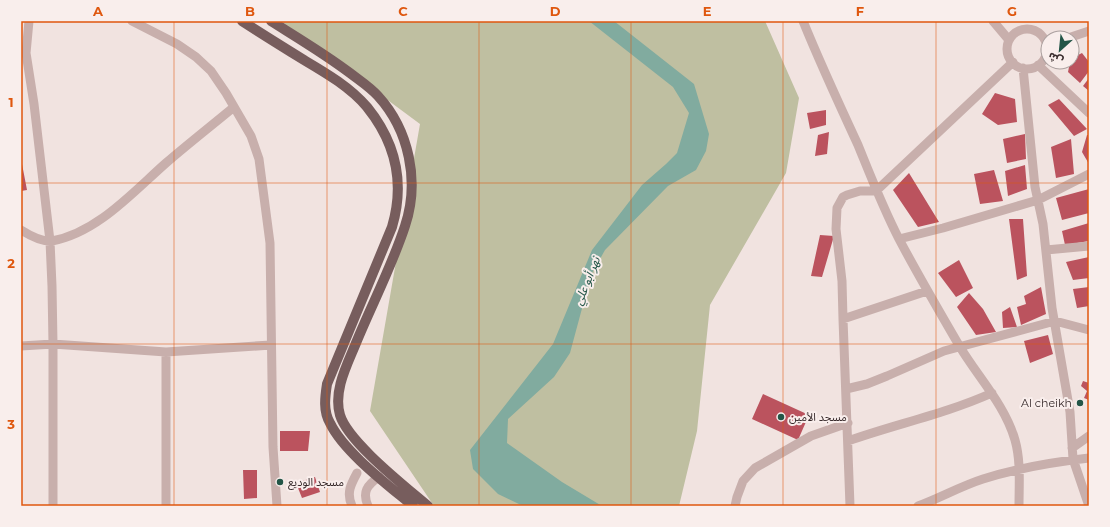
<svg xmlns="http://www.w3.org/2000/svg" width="1110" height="527" font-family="Montserrat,'Noto Sans Arabic',sans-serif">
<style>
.green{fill:#bfbfa1}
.water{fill:#81ab9f}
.building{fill:#bb535e}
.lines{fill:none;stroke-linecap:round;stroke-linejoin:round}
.street{stroke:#c8afac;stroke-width:9}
.primary{stroke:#775d5d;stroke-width:10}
.grid{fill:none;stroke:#df570e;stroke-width:1;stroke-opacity:0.55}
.poi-dot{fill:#235547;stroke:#f9eeec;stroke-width:1.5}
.labels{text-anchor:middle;stroke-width:4;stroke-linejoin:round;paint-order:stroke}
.poi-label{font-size:11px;fill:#372a2b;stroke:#f9eeec;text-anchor:start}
.water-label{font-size:12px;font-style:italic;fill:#235547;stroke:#f9eeec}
.neatline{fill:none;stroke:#df570e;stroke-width:1.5}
.grid-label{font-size:13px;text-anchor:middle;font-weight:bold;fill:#df570e}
</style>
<rect width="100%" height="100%" fill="#f1e3e0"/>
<path class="green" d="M 281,21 L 765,21 L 799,98 L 786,173 L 710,305 L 697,431 L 679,506 L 434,506 L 370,411 L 420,124 Z"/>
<path class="water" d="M 589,21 L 614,21 L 694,84 L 709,134 L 706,151 L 696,170 L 668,186 L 605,250 L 591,275 L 570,353 L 554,377 L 508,419 L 507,443 L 562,482 L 602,506 L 523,506 L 498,494 L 473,469 L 470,450 L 553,344 L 592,250 L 642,185 L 666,164 L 677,153 L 689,113 L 673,87 Z"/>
<path class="building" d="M 1082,53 L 1089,62 L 1089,71 L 1080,83 L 1068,72 L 1070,62 L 1072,62 L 1072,58 Z
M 1089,78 L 1089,91 L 1083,86 Z
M 995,93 L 1015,99 L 1017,122 L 998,125 L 982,114 Z
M 1059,99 L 1087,129 L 1074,136 L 1048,105 Z
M 826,110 L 826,125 L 810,129 L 807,113 Z
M 829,132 L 827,154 L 815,156 L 818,135 Z
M 1025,134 L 1026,159 L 1007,163 L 1003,139 Z
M 1087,135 L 1089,135 L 1089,164 L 1082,152 Z
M 1071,139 L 1074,174 L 1056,178 L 1051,147 Z
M 21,164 L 22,164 L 27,190 L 21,191 Z
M 1025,165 L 1027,189 L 1008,196 L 1005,171 Z
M 994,170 L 1003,201 L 980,204 L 974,174 Z
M 909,173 L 939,222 L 918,227 L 893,190 Z
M 1089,189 L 1089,213 L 1062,220 L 1056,198 Z
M 1009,219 L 1023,219 L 1027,276 L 1017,280 Z
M 1089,223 L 1089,241 L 1065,245 L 1062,231 Z
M 820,235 L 834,236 L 822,277 L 811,276 Z
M 1089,257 L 1089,278 L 1073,280 L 1066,262 Z
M 959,260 L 973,288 L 956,297 L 938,273 Z
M 1041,287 L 1046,314 L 1021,325 L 1017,307 L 1026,304 L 1024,296 Z
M 1089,287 L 1089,306 L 1077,308 L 1073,289 Z
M 969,293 L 983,309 L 996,332 L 976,335 L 957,307 Z
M 1010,307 L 1017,327 L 1003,328 L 1002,312 Z
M 1048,335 L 1053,354 L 1030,363 L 1024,341 Z
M 1083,381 L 1089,383 L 1089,400 L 1084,398 L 1087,391 L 1081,386 Z
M 763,394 L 809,415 L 798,440 L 752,419 Z
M 280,431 L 310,431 L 308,451 L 280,451 Z
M 243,470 L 257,470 L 257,498 L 244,499 Z
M 315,477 L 320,492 L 302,498 L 296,483 Z"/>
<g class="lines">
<path class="street" d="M 29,21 L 26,53 L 34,104 L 50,241 L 52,286 L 53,344 L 53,506
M 132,21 L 177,44 L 196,57 L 211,71 L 226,93 L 251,136 L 259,159 L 270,243 L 273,447 L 277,506
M 803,21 C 820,63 839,104 858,145 C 871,177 883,208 899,239 C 918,275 939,311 960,347 C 978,377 1005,405 1015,440 C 1021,461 1019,484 1019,506
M 993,21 L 1009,40
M1007 49a20 20 0 1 1 40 0a20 20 0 1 1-40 0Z
M 1068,38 L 1089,31
M 1038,65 L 1089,113
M 1023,68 L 1035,187 L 1043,224 L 1052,308 L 1070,412 L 1073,459 L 1089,506
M 21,230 C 29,235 42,242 52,241 C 97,233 133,192 166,163 C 188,144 211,126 234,107
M 899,239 L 943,228 L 1038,200 L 1089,174
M 1046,250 L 1089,246
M 927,291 L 843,319 L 842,281 L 836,229 L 837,208 L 843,197 L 847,195 L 860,191 L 876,191 L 1013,62
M 843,319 L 850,506
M 21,346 L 53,344 L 166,352 L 271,345
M 166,352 L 166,506
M 846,389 L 867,384 L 887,376 L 944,351 L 1055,321 L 1089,330
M 848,441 C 896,424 945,414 992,393
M 1072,448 L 1089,436
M 352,506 C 346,493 351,484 357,473
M 368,506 C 362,492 367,485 379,477
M 735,506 L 737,497 L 743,481 L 755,468 L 811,436 L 848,423
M 918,506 C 940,498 961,486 983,479 C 1017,468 1054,462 1089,458"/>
<path class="primary" d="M 242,21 C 262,34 283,47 304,60 C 326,73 350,87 367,107 C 396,143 405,183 392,227 L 327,384 C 325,397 323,411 330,423 C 344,452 388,485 413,506
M 271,21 C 298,38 325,54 350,73 C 359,80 370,87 378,96 C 409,130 420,181 405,226 C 392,266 372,304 356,343 C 347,365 333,391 340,415 C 348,442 406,487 428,506"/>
</g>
<path class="grid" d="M 174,21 L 174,506M 327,21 L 327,506M 479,21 L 479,506M 631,21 L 631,506M 783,21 L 783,506M 936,21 L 936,506M 21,183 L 1089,183M 21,344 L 1089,344"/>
<g class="poi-dot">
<circle cx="1080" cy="403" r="4"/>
<circle cx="781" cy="417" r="4"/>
<circle cx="280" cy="482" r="4"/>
</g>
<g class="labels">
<g class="poi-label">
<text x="1072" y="407" text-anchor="end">Al cheikh</text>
<text x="789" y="421">مسجد الأمين</text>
<text x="288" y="486">مسجد الوديع</text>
</g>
<g class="water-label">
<text transform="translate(587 281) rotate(-68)" y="4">نهر أبو علي</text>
</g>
</g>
<rect width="1110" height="527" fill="none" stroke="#f9eeec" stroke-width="44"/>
<g transform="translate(1060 50) rotate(207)"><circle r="19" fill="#f9eeec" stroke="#aba09f"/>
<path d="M0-3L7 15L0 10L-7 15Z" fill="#235547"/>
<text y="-6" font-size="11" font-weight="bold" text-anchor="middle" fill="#372a2b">ش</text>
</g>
<rect x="22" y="22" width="1066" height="483" class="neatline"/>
<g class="grid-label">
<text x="98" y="16">A</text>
<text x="250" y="16">B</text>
<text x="403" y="16">C</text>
<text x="555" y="16">D</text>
<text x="707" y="16">E</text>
<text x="860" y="16">F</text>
<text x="1012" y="16">G</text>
<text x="11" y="107">1</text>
<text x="11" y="268">2</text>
<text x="11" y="429">3</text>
</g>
</svg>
